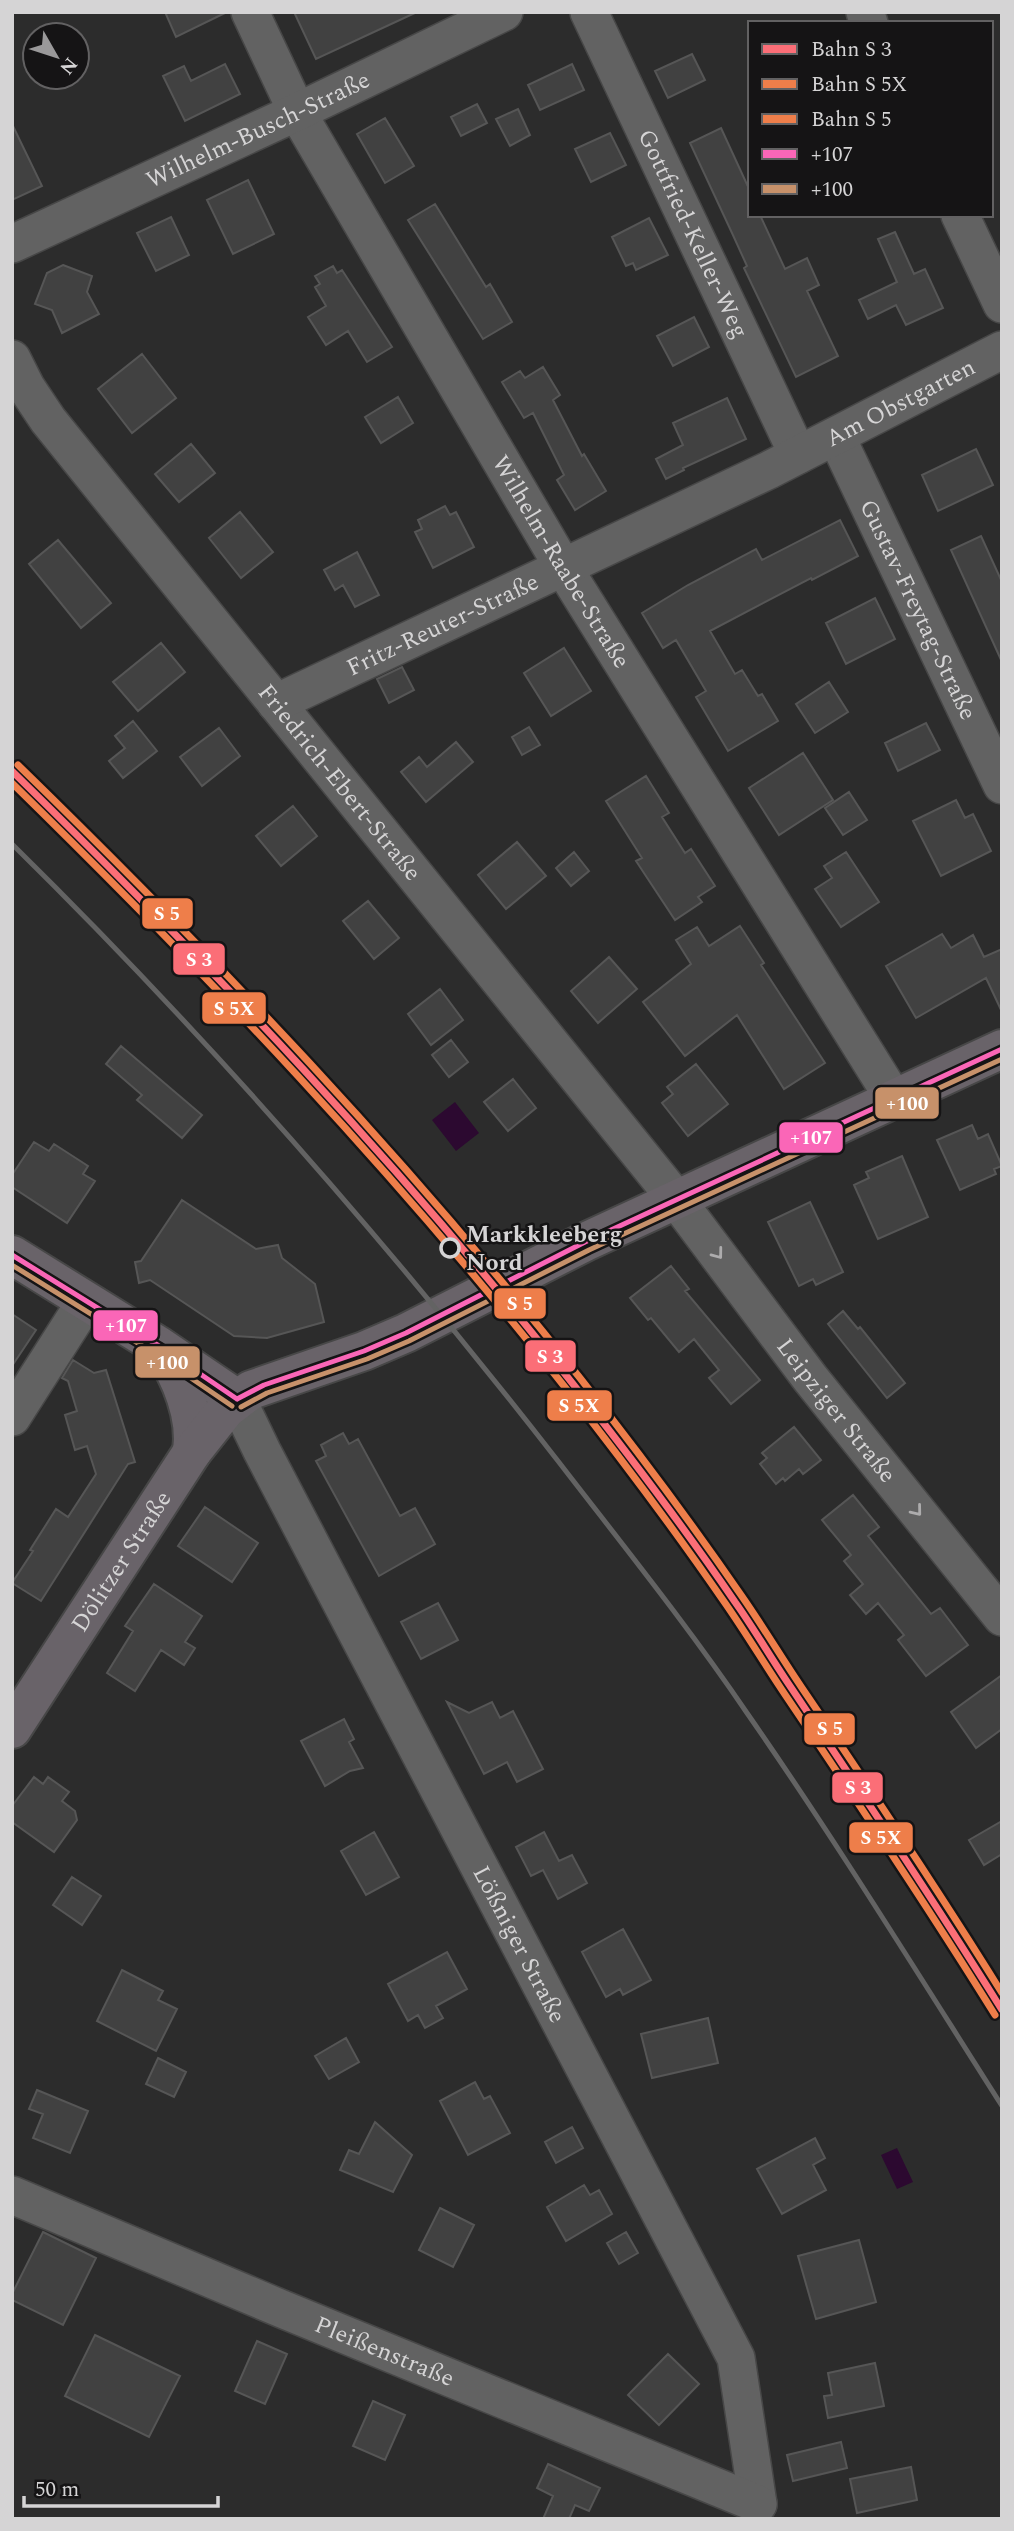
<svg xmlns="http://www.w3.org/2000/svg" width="1014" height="2531" font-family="Spectral,serif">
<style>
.water{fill:#2c0930}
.building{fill:#414141;stroke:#565656;stroke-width:2}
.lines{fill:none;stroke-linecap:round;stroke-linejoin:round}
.minor-casing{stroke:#474747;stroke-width:40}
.major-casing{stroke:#474747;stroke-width:42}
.minor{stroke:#626262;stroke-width:37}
.major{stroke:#696369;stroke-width:38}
.rail{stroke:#636363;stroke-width:5}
.bus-1-casing{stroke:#151415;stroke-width:10}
.bus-2-casing{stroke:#151415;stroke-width:10}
.bus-1{stroke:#fa66b7;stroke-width:5}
.bus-2{stroke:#c7916a;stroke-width:5}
.rail-1-casing{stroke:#151415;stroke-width:12}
.rail-2-casing{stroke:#151415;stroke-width:12}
.rail-3-casing{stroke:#151415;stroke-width:12}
.rail-1{stroke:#fb6e77;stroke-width:7}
.rail-2{stroke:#ee7e4a;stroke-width:7}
.rail-3{stroke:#ee7e4a;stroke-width:7}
.oneway{stroke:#adacad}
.stop-dot{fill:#151415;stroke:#d5d4d5;stroke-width:3.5}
.labels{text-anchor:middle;stroke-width:5;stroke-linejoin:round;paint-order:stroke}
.street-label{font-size:24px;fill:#d5d4d5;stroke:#151415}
.stop-label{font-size:24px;font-weight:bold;fill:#d5d4d5;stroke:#151415;text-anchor:start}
.line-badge{stroke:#151415;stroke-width:2.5}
.badge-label{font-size:19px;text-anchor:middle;font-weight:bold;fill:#fff}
</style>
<rect width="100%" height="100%" fill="#2c2c2c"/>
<path class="water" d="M 455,1102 L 479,1133 L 456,1151 L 432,1120 Z
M 897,2148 L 913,2182 L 897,2189 L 881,2155 Z"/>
<path class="building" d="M 165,12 L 227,12 L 176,37 Z
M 294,12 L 417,12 L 316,59 Z
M 692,54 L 705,80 L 668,98 L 655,71 Z
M 225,64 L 240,94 L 185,121 L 163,76 L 184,66 L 191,81 Z
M 572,64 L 584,90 L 540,110 L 528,85 Z
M 477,104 L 487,123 L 461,136 L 451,117 Z
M 518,109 L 530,135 L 510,146 L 496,119 Z
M 385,118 L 414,166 L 385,183 L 357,134 Z
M 12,124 L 42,186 L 12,200 Z
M 721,128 L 750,191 L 750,215 L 760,215 L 785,269 L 807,258 L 819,285 L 807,291 L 838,356 L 796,377 L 744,268 L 747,266 L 732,233 L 690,143 Z
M 610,133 L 626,165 L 591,182 L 575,149 Z
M 248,180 L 274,234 L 233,254 L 207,200 Z
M 435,204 L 486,287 L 490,284 L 512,322 L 483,339 L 408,220 Z
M 171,217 L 189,255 L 156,271 L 137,233 Z
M 649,218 L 668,255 L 636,270 L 633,263 L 626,266 L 612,237 Z
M 895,232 L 914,274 L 925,269 L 943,308 L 906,325 L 896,305 L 868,319 L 859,300 L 897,282 L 878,239 Z
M 63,265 L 92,276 L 87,292 L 99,314 L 62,333 L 52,310 L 35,304 L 47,273 Z
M 333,266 L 337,273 L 342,270 L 392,347 L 367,362 L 348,331 L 326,345 L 308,317 L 326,306 L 315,287 L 320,284 L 315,276 Z
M 694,317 L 709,347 L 673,366 L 657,336 Z
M 142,354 L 176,398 L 132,433 L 98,389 Z
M 543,367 L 560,395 L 553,400 L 582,456 L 584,454 L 606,491 L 575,510 L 557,480 L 564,475 L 533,413 L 524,418 L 502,382 L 520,371 L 525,378 Z
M 398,397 L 413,423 L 381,443 L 365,417 Z
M 727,398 L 746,439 L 683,468 L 684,470 L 666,479 L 656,459 L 683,445 L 673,423 Z
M 191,444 L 215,473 L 179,502 L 155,474 Z
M 976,449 L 993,485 L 938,511 L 922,475 Z
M 445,506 L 450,515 L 456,512 L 474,547 L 433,568 L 415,532 L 422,529 L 418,520 Z
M 240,512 L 273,552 L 241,578 L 209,538 Z
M 840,520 L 858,556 L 812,580 L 811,578 L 710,631 L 735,674 L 742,670 L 758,696 L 762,694 L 778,721 L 728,751 L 696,697 L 706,691 L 676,640 L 663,648 L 642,613 L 688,585 L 756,549 L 762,560 Z
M 981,536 L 1002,582 L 1002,662 L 951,550 Z
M 58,540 L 111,603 L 81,628 L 29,564 Z
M 357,552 L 379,595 L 355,607 L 343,585 L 335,590 L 324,570 Z
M 875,598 L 895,639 L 846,664 L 826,623 Z
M 161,643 L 185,672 L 138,711 L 113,682 Z
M 564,648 L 591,691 L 551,716 L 524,673 Z
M 402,667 L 414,690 L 389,703 L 377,679 Z
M 829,682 L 848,712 L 815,733 L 796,704 Z
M 133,721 L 157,751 L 123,778 L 109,761 L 125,748 L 115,736 Z
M 926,723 L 940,750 L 898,771 L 885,743 Z
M 529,727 L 540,745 L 522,755 L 512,737 Z
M 219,728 L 240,756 L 202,786 L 180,757 Z
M 456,742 L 473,762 L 426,802 L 401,772 L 419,757 L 427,767 Z
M 803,753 L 833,800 L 779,835 L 749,788 Z
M 646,776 L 669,813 L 662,817 L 685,853 L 691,849 L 715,886 L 698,897 L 702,902 L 675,920 L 636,861 L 642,858 L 606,801 Z
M 849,792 L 867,820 L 843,835 L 825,808 Z
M 956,800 L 965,818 L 973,814 L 991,851 L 941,876 L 913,821 Z
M 293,806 L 317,836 L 281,866 L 256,836 Z
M 517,842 L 546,876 L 506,909 L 478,875 Z
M 574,852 L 589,871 L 571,886 L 556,868 Z
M 846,852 L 879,902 L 841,927 L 815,889 L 832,878 L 824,866 Z
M 368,901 L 399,938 L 374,959 L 343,921 Z
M 740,926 L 764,963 L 761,965 L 825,1063 L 784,1089 L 737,1015 L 685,1056 L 643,1002 L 691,964 L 676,940 L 697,927 L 709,946 Z
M 942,934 L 951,948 L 973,935 L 984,957 L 1002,949 L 1002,1012 L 986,978 L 916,1018 L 886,966 Z
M 609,957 L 637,989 L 598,1023 L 571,991 Z
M 440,989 L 463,1020 L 431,1045 L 408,1014 Z
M 451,1040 L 468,1062 L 449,1077 L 432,1055 Z
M 121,1046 L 202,1115 L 182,1138 L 137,1100 L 142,1095 L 106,1064 Z
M 696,1064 L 728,1104 L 688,1136 L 662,1103 L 673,1094 L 667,1087 Z
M 513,1079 L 536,1108 L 508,1131 L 484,1102 Z
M 972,1125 L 978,1139 L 988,1134 L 1002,1166 L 994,1169 L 996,1174 L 960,1190 L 937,1140 Z
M 34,1142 L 49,1151 L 54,1144 L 88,1166 L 83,1174 L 95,1181 L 67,1223 L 12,1187 L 12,1175 Z
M 902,1156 L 928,1217 L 878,1239 L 854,1185 L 869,1178 L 866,1172 Z
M 182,1200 L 256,1249 L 278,1245 L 282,1258 L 315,1284 L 324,1322 L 267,1338 L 234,1336 L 150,1280 L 139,1283 L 135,1262 L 141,1261 Z
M 810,1202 L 843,1272 L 816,1285 L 813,1279 L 799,1286 L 768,1222 Z
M 671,1266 L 689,1289 L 685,1291 L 760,1380 L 731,1404 L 709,1378 L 719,1370 L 694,1339 L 679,1352 L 651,1318 L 648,1320 L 630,1298 Z
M 843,1311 L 858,1329 L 860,1327 L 905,1383 L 887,1398 L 828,1324 Z
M 12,1314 L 36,1330 L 12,1366 Z
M 73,1360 L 94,1373 L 106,1370 L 135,1462 L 128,1464 L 41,1601 L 12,1583 L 33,1551 L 30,1550 L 56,1509 L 68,1517 L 96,1474 L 87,1446 L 75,1450 L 65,1415 L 77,1411 L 68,1381 L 62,1378 Z
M 794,1427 L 821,1460 L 803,1474 L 799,1469 L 785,1481 L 783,1478 L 776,1484 L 760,1464 L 767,1458 L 762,1453 Z
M 343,1433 L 349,1444 L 358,1439 L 400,1516 L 415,1508 L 435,1544 L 379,1576 L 316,1461 L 326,1456 L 321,1445 Z
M 853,1495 L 879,1527 L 868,1536 L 931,1614 L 940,1608 L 968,1645 L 926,1676 L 898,1640 L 904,1635 L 878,1603 L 866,1614 L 850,1595 L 863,1584 L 844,1561 L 851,1555 L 822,1520 Z
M 205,1507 L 258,1543 L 232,1582 L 178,1546 Z
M 154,1584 L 202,1616 L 185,1642 L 195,1648 L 184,1665 L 161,1650 L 135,1691 L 107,1673 L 133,1631 L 125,1626 Z
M 438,1603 L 458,1640 L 421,1659 L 401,1622 Z
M 1002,1675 L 1002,1729 L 976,1748 L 951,1712 Z
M 447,1702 L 469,1713 L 492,1702 L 500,1718 L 513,1711 L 543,1769 L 517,1782 L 507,1762 L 484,1774 Z
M 344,1719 L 354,1739 L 349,1742 L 363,1768 L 350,1771 L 325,1786 L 301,1741 Z
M 34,1777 L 43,1784 L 48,1777 L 69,1792 L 62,1801 L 75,1811 L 77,1820 L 54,1852 L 12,1822 L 12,1806 Z
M 1002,1821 L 1002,1854 L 984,1865 L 969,1840 Z
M 374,1832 L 399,1877 L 366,1895 L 341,1851 Z
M 544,1832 L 559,1861 L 572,1855 L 587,1883 L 558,1899 L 543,1870 L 531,1876 L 516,1847 Z
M 72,1877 L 101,1896 L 82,1925 L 53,1905 Z
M 623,1929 L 651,1980 L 623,1995 L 620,1989 L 606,1997 L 582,1952 Z
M 447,1952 L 467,1989 L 436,2006 L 443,2018 L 425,2028 L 418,2015 L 408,2021 L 388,1984 Z
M 122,1970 L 163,1991 L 158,2000 L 177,2009 L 156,2051 L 97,2021 Z
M 708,2018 L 718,2063 L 652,2078 L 641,2034 Z
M 346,2038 L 359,2062 L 329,2079 L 315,2056 Z
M 158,2058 L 186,2072 L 174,2097 L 146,2084 Z
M 475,2082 L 484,2099 L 490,2096 L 510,2133 L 468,2155 L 440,2101 Z
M 37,2090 L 88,2111 L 70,2153 L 33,2138 L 43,2114 L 29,2109 Z
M 375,2122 L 412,2155 L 393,2192 L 340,2170 L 349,2150 L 359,2154 Z
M 572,2127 L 583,2148 L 556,2163 L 545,2142 Z
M 815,2138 L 825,2158 L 813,2165 L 826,2190 L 782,2214 L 757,2169 Z
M 584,2185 L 590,2195 L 599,2190 L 612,2214 L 566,2241 L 547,2207 Z
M 440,2208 L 474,2225 L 453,2267 L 419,2250 Z
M 43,2232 L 96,2258 L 63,2325 L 12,2300 L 12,2294 Z
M 626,2232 L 638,2253 L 619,2264 L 607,2243 Z
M 859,2240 L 876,2302 L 816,2319 L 798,2256 Z
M 95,2335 L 180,2376 L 149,2437 L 65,2396 Z
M 257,2341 L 287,2354 L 265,2404 L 235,2391 Z
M 668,2354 L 699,2384 L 659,2425 L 628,2395 Z
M 875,2363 L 884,2406 L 828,2418 L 824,2396 L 832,2395 L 828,2373 Z
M 373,2401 L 405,2415 L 385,2460 L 353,2446 Z
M 841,2442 L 847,2468 L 793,2481 L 787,2455 Z
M 548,2464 L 600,2488 L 589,2511 L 575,2505 L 569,2519 L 543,2519 L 553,2496 L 537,2488 Z
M 911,2467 L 917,2500 L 857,2513 L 850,2479 Z"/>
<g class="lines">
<defs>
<g id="minor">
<path id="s1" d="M 250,12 L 297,112 L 563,567 L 894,1099"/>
<path id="s2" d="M 589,12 L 798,455"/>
<path d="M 865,12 L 869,23"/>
<path d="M 960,215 L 1002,304"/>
<path id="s3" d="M 12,244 L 297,112 L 504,12"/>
<path id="s4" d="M 12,359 L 26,387 L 48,420 L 676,1199 L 810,1378 L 1002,1617"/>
<path id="s5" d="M 836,436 L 1002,785"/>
<path id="s6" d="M 276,703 L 769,470 L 1002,350"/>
<path id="s7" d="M 237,1399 L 262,1451 L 736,2358 L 758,2504"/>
<path d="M 12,1417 L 86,1301"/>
<path id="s8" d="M 12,2195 L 282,2309 L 758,2504"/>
</g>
<g id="major">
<path d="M 12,1255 L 159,1346 L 237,1399"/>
<path d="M 161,1349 C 181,1376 197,1417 192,1452"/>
<path id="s9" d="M 12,1729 L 192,1452 L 226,1409 L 251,1390 L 364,1351 L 406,1333 L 585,1242 L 1002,1049"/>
</g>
</defs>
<use href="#minor" class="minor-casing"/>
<use href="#major" class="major-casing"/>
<use href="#minor" class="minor"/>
<use href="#major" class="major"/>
<path class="rail" d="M 12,844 C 208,1037 389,1244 558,1461 C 622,1544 688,1626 747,1713 C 836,1841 918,1974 1002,2106"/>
<defs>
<path id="bus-1" d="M 12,1255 L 159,1346 L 237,1399
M 237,1399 L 264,1385 L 364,1351 L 406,1333 L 585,1242 L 1002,1049"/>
<path id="bus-2" d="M 12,1265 L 154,1353 L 232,1406
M 241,1407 L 267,1393 L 367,1359 L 409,1341 L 589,1250 L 1002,1059"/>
</defs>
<use href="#bus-1" class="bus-1-casing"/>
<use href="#bus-2" class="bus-2-casing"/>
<use href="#bus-1" class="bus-1"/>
<use href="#bus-2" class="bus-2"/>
<defs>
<path id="rail-1" d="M 12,771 C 210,965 402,1166 573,1384 C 629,1455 684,1527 735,1602 C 755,1630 772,1660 792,1689 C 863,1795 934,1901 1002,2010"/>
<path id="rail-2" d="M 12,783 C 207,974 395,1172 564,1386 C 620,1457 674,1529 725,1603 C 746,1633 765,1665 786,1696 C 857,1801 928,1907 995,2015"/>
<path id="rail-3" d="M 18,765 C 217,959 408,1160 580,1378 C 636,1449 690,1521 741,1595 C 762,1625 781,1657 802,1688 C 870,1788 938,1890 1002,1993"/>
</defs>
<use href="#rail-1" class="rail-1-casing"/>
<use href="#rail-2" class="rail-2-casing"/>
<use href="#rail-3" class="rail-3-casing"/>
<use href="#rail-1" class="rail-1"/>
<use href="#rail-2" class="rail-2"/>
<use href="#rail-3" class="rail-3"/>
</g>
<defs><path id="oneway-chevron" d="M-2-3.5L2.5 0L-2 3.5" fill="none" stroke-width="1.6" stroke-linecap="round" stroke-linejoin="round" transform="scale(1.75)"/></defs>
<g class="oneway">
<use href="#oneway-chevron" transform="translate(718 1254) rotate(53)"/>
<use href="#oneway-chevron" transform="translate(917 1511) rotate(51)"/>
</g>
<circle class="stop-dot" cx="450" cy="1248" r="9"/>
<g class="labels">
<g class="street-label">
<text dy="8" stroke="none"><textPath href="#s3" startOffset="271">Wilhelm-Busch-Straße</textPath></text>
<text dy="8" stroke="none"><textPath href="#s2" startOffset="245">Gottfried-Keller-Weg</textPath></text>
<text dy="8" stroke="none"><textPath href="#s6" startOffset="693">Am Obstgarten</textPath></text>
<text dy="8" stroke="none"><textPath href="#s1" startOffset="632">Wilhelm-Raabe-Straße</textPath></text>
<text dy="8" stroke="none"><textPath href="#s5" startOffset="192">Gustav-Freytag-Straße</textPath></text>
<text dy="8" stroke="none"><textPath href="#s6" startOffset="184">Fritz-Reuter-Straße</textPath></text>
<text dy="8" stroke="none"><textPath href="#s4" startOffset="536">Friedrich-Ebert-Straße</textPath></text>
<text dy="8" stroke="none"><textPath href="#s4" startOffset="1337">Leipziger Straße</textPath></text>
<text dy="8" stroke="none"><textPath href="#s9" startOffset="200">Dölitzer Straße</textPath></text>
<text dy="8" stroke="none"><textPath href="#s7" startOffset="614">Lößniger Straße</textPath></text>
<text dy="8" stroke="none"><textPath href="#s8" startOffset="404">Pleißenstraße</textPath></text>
</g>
<g class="stop-label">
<text x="466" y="1242">Markkleeberg<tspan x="466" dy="28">Nord</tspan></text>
</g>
</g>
<g class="line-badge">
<rect x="141" y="897" width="53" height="33" rx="7" fill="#ee7e4a"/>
<rect x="172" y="942" width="54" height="34" rx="7" fill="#fb6e77"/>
<rect x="201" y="991" width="66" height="34" rx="7" fill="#ee7e4a"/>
<rect x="874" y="1086" width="66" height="34" rx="7" fill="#c7916a"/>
<rect x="778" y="1121" width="66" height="33" rx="7" fill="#fa66b7"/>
<rect x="493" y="1287" width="54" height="33" rx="7" fill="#ee7e4a"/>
<rect x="92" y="1309" width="67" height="33" rx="7" fill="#fa66b7"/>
<rect x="524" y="1339" width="53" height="34" rx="7" fill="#fb6e77"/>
<rect x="134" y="1345" width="67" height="34" rx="7" fill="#c7916a"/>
<rect x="546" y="1389" width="67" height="33" rx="7" fill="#ee7e4a"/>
<rect x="803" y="1712" width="53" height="34" rx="7" fill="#ee7e4a"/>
<rect x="831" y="1771" width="53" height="33" rx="7" fill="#fb6e77"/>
<rect x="848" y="1821" width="66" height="33" rx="7" fill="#ee7e4a"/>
</g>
<g class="badge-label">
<text x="167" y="920">S 5</text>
<text x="199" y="966">S 3</text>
<text x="234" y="1015">S 5X</text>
<text x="907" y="1110">+100</text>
<text x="811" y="1144">+107</text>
<text x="520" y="1310">S 5</text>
<text x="126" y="1332">+107</text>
<text x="550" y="1363">S 3</text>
<text x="167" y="1369">+100</text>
<text x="579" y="1412">S 5X</text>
<text x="830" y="1735">S 5</text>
<text x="858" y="1794">S 3</text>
<text x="881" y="1844">S 5X</text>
</g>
<rect width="1014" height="2531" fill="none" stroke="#d5d4d5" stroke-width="28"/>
<rect x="748" y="21" width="245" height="196" fill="#151415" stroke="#626162" stroke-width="2"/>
<rect x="762" y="44" width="35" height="10" fill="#fb6e77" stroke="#626162" stroke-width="2"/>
<text x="811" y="56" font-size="21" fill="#d5d4d5">Bahn S 3</text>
<rect x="762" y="79" width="35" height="10" fill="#ee7e4a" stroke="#626162" stroke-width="2"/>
<text x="811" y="91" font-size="21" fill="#d5d4d5">Bahn S 5X</text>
<rect x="762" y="114" width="35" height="10" fill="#ee7e4a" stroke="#626162" stroke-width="2"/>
<text x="811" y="126" font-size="21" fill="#d5d4d5">Bahn S 5</text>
<rect x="762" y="149" width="35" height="10" fill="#fa66b7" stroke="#626162" stroke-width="2"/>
<text x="811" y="161" font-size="21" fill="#d5d4d5">+107</text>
<rect x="762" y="184" width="35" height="10" fill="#c7916a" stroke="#626162" stroke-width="2"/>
<text x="811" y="196" font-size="21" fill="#d5d4d5">+100</text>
<g transform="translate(56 56) rotate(129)"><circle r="33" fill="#151415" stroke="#626162" stroke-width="2"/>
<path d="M0-5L12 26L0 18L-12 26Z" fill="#9a999a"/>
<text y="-10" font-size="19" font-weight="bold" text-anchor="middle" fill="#d5d4d5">N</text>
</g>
<path d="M24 2496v10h194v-10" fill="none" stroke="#d5d4d5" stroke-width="3.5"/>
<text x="35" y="2496" font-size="21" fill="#d5d4d5" stroke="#151415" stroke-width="5" paint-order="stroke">50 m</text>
</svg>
